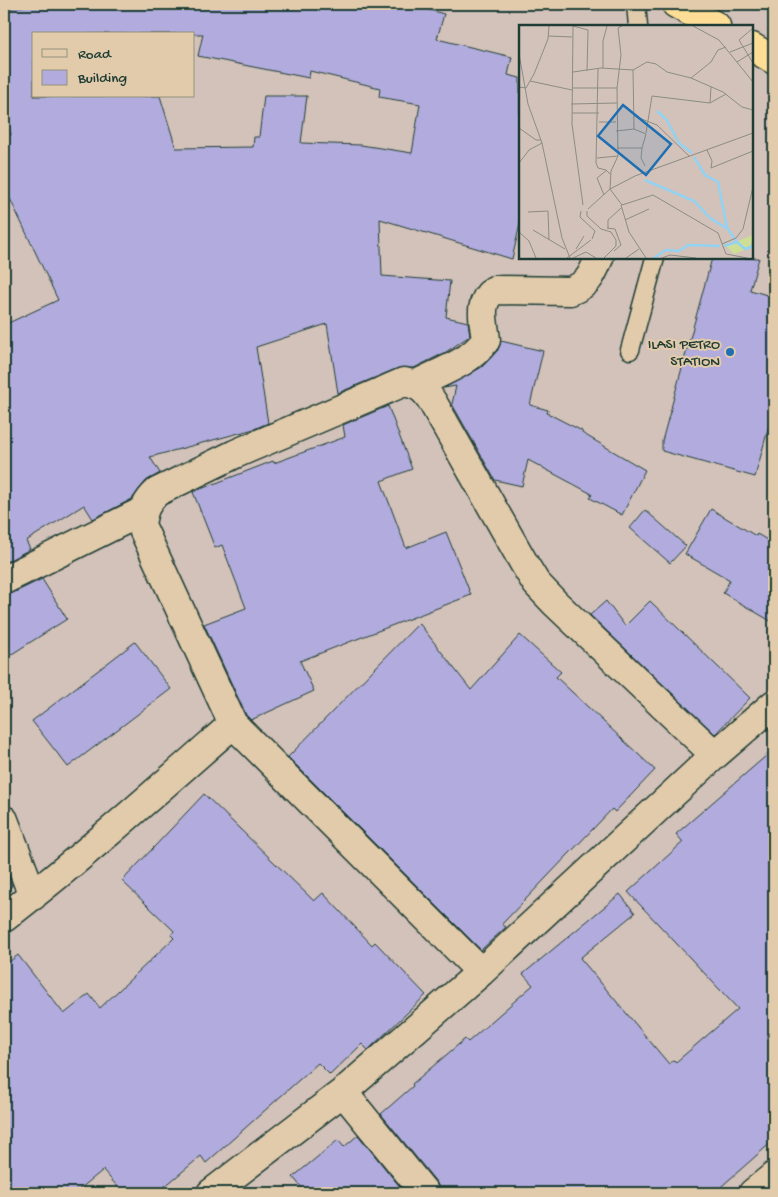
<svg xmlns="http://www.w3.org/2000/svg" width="778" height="1197" font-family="'Gochi Hand',sans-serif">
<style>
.building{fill:#b1acdd;stroke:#1f3d34;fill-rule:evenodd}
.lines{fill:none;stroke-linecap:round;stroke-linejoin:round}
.service-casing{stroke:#1f3d34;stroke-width:21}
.minor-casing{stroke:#1f3d34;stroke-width:31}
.trunk-casing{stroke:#1f3d34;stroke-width:31}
.service{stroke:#e2cbab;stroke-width:18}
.minor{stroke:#e2cbab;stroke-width:28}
.trunk{stroke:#fedd96;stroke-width:28}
.poi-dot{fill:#1f6fb2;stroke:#e2cbab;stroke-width:2}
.labels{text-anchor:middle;stroke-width:4;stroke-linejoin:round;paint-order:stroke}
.poi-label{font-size:15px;fill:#1f3d34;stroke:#e2cbab;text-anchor:end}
.inset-river{fill:none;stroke:#92d3f3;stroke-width:2.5}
.inset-road{fill:none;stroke:#8b8d84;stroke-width:1}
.view{fill:#1f6fb2;fill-opacity:0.15;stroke:#1f6fb2;stroke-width:2.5}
.inset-edge{fill:none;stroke:#1f3d34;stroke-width:2.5}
</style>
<rect width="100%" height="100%" fill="#d3c2ba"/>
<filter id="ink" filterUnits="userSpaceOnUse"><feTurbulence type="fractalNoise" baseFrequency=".02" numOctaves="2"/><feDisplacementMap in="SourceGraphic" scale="10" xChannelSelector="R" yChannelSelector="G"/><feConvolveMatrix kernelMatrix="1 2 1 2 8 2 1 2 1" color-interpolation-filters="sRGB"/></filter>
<g filter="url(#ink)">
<path class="building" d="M 36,4 L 408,4 L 444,14 L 437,39 L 512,57 L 508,75 L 520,78 L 520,224 L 512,259 L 380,219 L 382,276 L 450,281 L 446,317 L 468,322 L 470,335 L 468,337 L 446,352 L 414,368 L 398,368 L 338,393 L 327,324 L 256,347 L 268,423 L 254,429 L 150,457 L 160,473 L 146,481 L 132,499 L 93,519 L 84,505 L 26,541 L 30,549 L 4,563 L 4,325 L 58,300 L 4,186 L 4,136 L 11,135 L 4,111 L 4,9 ZM 34,34 L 203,34 L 198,56 L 309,78 L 310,71 L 380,88 L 379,97 L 420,104 L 412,153 L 361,145 L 301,143 L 307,96 L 264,96 L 259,137 L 254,137 L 253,147 L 176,148 L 160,96 L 34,96 Z
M 712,258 L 759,258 L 750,290 L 774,297 L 774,407 L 755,477 L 662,451 L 662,441 Z
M 501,341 L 543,351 L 530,405 L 548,410 L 547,413 L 582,431 L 582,433 L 645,470 L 622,515 L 590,498 L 592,494 L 528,460 L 522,486 L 495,480 L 452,404 L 456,386 L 444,388 L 482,367 L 498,350 Z
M 388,406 L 412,469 L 381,481 L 406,548 L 446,532 L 471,595 L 300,661 L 314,691 L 251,720 L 246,715 L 204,624 L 246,608 L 222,545 L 215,548 L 193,492 L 273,461 L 274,463 L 345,437 L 343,425 Z
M 711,509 L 756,536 L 757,534 L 774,544 L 774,623 L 723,593 L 730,580 L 685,554 Z
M 645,510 L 686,546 L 670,563 L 630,528 Z
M 42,579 L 67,619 L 4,659 L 4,596 L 11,594 Z
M 606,601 L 625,626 L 650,601 L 750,698 L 715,734 L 590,615 Z
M 419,623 L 471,690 L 520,635 L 561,672 L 556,677 L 655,770 L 615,812 L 612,809 L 502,924 L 506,927 L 481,950 L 288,757 Z
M 135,642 L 171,689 L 68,767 L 32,721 Z
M 774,749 L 774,1140 L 714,1193 L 440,1193 L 437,1183 L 381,1114 L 413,1086 L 412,1084 L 465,1039 L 468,1042 L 533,985 L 523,974 L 620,894 L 635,913 L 580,958 L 669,1064 L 674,1060 L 676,1062 L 738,1009 L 628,892 L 683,842 L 676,834 Z
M 204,794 L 314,901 L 323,893 L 372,945 L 375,942 L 426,995 L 368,1050 L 362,1044 L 330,1075 L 318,1063 L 206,1163 L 201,1156 L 157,1193 L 123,1193 L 103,1170 L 75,1193 L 16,1193 L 4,1179 L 4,966 L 18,955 L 64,1014 L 89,994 L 100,1008 L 174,938 L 171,935 L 174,931 L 122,881 Z
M 4,863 L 12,886 L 4,893 Z
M 358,1135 L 405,1193 L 306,1193 L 293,1177 L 338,1140 L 344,1147 Z"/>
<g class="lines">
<defs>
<path id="service" d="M 636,4 L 638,26
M 630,350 L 655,258"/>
<path id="minor" d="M 415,385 C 439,372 470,363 486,340 C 484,321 477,303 494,290 L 570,291 C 589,284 592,275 599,258
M 4,580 L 143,511
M 4,820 L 33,896
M 4,918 C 83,857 158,790 233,724
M 481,972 L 233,724 L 141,525 C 143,511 146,502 157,492 L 235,454 L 404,382 C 419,385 424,388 432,401 L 525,565 L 536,583 L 555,603 L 715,755
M 343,1092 L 425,1193
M 211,1193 L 343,1092 L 481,972 L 715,755 L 774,704
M 753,1193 L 774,1176"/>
<path id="trunk" d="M 676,4 L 716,26
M 752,47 L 774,60"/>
</defs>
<use href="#service" class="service-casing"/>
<use href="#minor" class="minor-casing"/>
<use href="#trunk" class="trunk-casing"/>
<use href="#service" class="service"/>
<use href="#minor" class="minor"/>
<use href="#trunk" class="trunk"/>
</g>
</g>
<circle class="poi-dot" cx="730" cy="352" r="5"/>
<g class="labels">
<g class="poi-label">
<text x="720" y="348">ILASI PETRO<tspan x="720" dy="17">STATION</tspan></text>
</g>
</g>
<g transform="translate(519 25)">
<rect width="234" height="234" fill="#d3c2ba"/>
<path d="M 234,210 L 231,223 L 215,229 L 207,221 Z" fill="#cddf94"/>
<path class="inset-river" d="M 138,86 L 147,94 L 160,118 L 173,128M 175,132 L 186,150 L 199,157 L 208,203 L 218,217M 126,155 L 175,176 L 191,193 L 207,203M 205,221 L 218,217 L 226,224 L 234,221M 135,233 L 147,225 L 160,226 L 169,220 L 201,221"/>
<path class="inset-road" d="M 54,1 L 69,5 L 68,46M 54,1 L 53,99 L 64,180M 103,1 L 99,3 L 102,30 L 98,63 L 99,131 L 92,146 L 91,164 L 103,180 L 134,170 L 199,208 L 207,229 L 228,233M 174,1 L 200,15 L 234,57M 233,4 L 220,15 L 234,38M 29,11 L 53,12M 211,27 L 234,18M 0,29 L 9,79 L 23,118 L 43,213 L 51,233M 218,37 L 234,27M 84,43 L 84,16 L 88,1M 79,44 L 77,138 L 79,143 L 87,145 L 91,149M 114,45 L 128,37 L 137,39 L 148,47 L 172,53 L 204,67 L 223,82 L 234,85M 54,47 L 82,43 L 114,45 L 115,104M 172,53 L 192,37 L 199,25 L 207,22M 11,56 L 53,65M 0,62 L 7,63 L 15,49 L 29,14 L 30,1M 53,63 L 98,63M 191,78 L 192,62M 52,79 L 98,78M 53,88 L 80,88M 115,91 L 138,100 L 170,131M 80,97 L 97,97M 0,103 L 17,115 L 22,115M 97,106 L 115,104 L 127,109 L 123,123 L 98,123M 127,108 L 133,71 L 191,78 L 207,69M 123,123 L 122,133 L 126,141M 188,125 L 193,136 L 192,143 L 234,126M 78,133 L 99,131M 0,138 L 10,125 L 23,118M 85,170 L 78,153 L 88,145M 102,180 L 110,207 L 127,233M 69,184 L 91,164 L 116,151 L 234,108M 62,186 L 61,192 L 76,206 L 73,214M 68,186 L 68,191 L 82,204 L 92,207 L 97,215 L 97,221 L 85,233M 9,187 L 29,186 L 30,215M 106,195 L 130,184M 88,203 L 96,204 L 102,220 L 95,226M 89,204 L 89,195 L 102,183M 14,205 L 46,224M 0,207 L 10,216 L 17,233M 203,219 L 217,213 L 224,204 L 234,162M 57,224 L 65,211M 48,233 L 72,215M 54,233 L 67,227 L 77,233M 107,233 L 120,224M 143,233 L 151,230 L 177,233"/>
<path class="view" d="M 104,80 L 152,119 L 127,150 L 79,111 Z"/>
<rect width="234" height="234" class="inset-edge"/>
</g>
<rect width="778" height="1197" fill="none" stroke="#e2cbab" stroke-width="20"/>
<rect x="10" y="10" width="758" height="1177" fill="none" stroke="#1f3d34" stroke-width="2" filter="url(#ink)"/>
<rect x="32" y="32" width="162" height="65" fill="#e2cbab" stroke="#94927b"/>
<rect x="42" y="49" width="25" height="8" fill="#e2cbab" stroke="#94927b"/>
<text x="78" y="58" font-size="15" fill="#1f3d34">Road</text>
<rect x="42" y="70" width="25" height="15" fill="#b1acdd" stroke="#94927b"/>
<text x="78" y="82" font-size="15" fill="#1f3d34">Building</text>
</svg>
